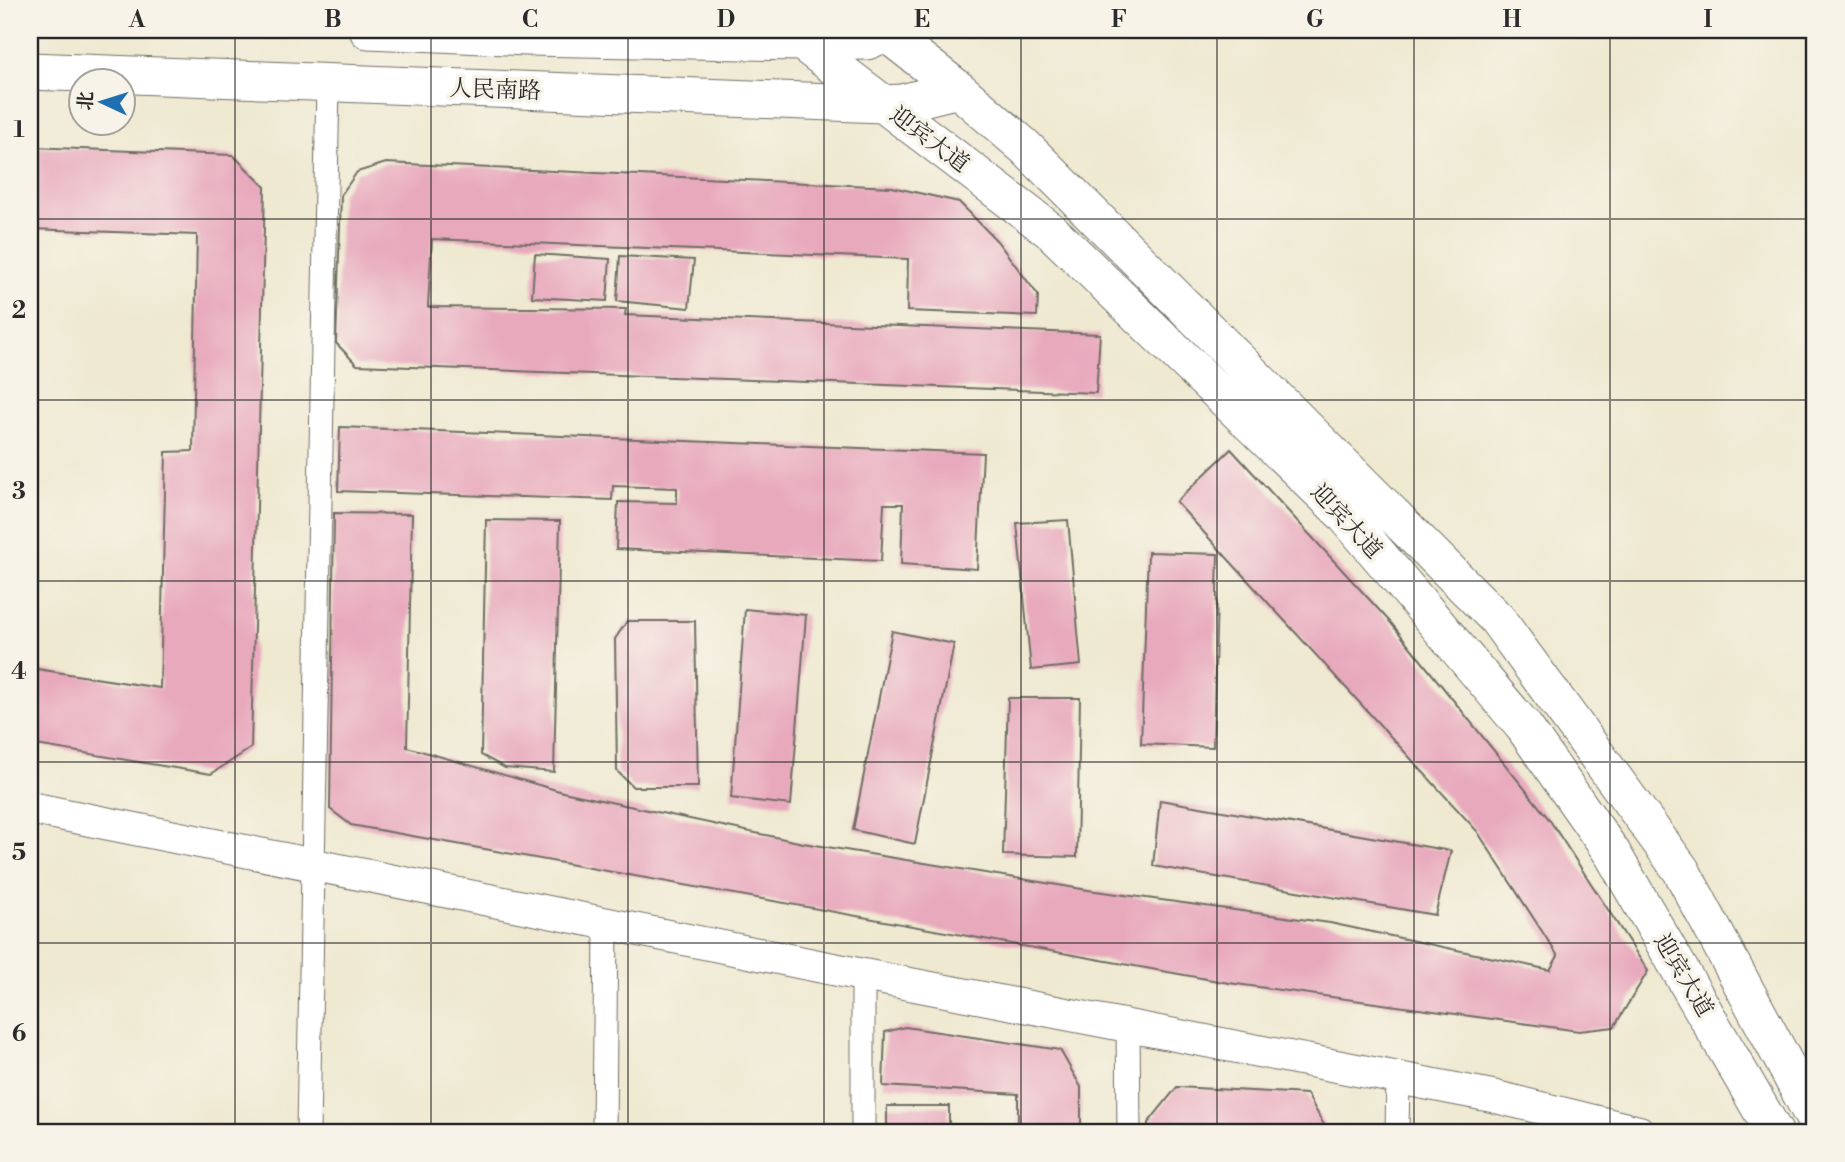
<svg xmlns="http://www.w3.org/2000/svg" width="1845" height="1162" font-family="'Libre Bodoni','Noto Serif SC',serif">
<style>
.building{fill:#e8a9bd}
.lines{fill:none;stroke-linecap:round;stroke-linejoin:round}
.street-casing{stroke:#706e65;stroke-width:25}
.secondary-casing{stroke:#706e65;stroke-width:34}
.primary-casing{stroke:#706e65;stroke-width:39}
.street{stroke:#fff;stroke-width:23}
.secondary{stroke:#fff;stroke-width:32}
.primary{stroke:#fff;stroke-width:37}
.grid{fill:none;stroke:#2b2b2b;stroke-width:2;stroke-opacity:0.55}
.labels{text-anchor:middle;stroke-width:7;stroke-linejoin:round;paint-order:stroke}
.street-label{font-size:23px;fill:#2b2b2b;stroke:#f7f3e8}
.neatline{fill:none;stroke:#2b2b2b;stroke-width:2.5}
.grid-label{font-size:23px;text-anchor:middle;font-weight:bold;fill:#2b2b2b}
</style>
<rect width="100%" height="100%" fill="#f7f3e8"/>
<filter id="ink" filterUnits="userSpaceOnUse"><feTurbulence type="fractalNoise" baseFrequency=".0143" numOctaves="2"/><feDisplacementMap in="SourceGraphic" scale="14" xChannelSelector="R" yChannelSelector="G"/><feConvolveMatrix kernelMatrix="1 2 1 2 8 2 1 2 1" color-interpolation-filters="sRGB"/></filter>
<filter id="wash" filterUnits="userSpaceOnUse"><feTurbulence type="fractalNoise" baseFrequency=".00686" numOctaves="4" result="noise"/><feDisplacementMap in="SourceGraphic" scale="28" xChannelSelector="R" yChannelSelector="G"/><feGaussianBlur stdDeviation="1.57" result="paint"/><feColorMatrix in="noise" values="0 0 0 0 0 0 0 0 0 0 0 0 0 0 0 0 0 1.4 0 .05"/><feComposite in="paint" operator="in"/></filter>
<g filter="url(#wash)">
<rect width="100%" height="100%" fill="#efe9d1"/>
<g id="blocks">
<path class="building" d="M 30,147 L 233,155 L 265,187 L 251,748 L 211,774 L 30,744 L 30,668 L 160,688 L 166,452 L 193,451 L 197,235 L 30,229 Z
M 386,163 L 892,187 L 959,202 L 997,241 L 1038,295 L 1037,316 L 907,311 L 908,259 L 432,239 L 428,307 L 626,309 L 625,315 L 1100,334 L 1096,393 L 357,365 L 336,343 L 341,195 L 357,172 Z
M 535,254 L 610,259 L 607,301 L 532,297 Z
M 620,256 L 694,260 L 689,308 L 617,301 Z
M 340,427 L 983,453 L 977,569 L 901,564 L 903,504 L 884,504 L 881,561 L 616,549 L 618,502 L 677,503 L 677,488 L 613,486 L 612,500 L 338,491 Z
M 1231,449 L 1391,623 L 1549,819 L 1648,971 L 1614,1027 L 1579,1031 L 1229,983 L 351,825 L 330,809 L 334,513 L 412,514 L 407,747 L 563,792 L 803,843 L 1088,890 L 1330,923 L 1550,970 L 1558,956 L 1477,831 L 1176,502 Z
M 486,520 L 560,521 L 554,772 L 505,768 L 481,755 Z
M 1068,520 L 1081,665 L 1031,670 L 1017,523 Z
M 1148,552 L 1218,554 L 1213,747 L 1141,744 Z
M 745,609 L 806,615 L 791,805 L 731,798 Z
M 627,621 L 695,621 L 698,787 L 633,787 L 617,771 L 615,639 Z
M 892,631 L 954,644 L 915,844 L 853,830 Z
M 1008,698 L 1080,698 L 1077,857 L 1003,855 Z
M 1160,800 L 1451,851 L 1435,915 L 1153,866 Z
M 905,1027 L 1060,1050 L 1081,1087 L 1081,1132 L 1018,1132 L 1018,1094 L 883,1086 L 885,1032 Z
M 1177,1087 L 1307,1094 L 1328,1132 L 1148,1132 L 1148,1123 Z
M 887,1106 L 949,1106 L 949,1132 L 887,1132 Z"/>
</g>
</g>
<g filter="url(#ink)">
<use href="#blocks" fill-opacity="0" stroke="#706e65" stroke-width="2"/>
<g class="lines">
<defs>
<path id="street" d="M 863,975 L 863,1132
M 1128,1026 L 1129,1132
M 308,1132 L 328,83
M 604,1132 L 606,924
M 1397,1132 L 1398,1079"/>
<path id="secondary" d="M 30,808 L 863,975 L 1492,1096 L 1639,1132"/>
<path id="primary" d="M 368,30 L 527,37 L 802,42 L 867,41 L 886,33
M 786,30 L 1052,232 L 1344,514 L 1524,727 L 1612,853 L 1774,1132
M 882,30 L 958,89 L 1025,147 L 1497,619 L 1681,870 L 1815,1120
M 30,71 L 882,104 L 902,103 L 958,89"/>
</defs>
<use href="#street" class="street-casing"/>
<use href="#secondary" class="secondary-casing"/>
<use href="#primary" class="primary-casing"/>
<use href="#street" class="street"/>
<use href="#secondary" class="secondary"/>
<use href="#primary" class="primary"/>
</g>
</g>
<path class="grid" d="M 235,30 L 235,1132M 431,30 L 431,1132M 628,30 L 628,1132M 824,30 L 824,1132M 1021,30 L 1021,1132M 1217,30 L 1217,1132M 1414,30 L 1414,1132M 1610,30 L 1610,1132M 30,219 L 1815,219M 30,400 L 1815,400M 30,581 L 1815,581M 30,762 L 1815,762M 30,943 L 1815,943"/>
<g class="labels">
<g class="street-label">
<text transform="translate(495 89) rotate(2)" y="8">人民南路</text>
<text transform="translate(930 139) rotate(37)" y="8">迎宾大道</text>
<text transform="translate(1347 521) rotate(47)" y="8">迎宾大道</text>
<text transform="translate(1684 975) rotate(59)" y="8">迎宾大道</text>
</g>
</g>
<rect width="1845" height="1162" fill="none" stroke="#f7f3e8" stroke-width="77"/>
<g transform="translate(102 102) rotate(274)"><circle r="33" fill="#f7f3e8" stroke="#a5a39c" stroke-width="2"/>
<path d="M0-5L12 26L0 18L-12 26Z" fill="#1f6fb2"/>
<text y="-10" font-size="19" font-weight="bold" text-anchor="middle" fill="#2b2b2b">北</text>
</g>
<rect x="38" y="38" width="1768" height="1086" class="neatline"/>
<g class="grid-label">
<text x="137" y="27">A</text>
<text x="333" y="27">B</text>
<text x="530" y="27">C</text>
<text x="726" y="27">D</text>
<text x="922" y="27">E</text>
<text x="1119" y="27">F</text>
<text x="1315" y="27">G</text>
<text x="1512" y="27">H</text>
<text x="1708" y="27">I</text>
<text x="19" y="137">1</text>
<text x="19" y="318">2</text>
<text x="19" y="499">3</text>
<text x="19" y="679">4</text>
<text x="19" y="860">5</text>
<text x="19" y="1041">6</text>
</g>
</svg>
